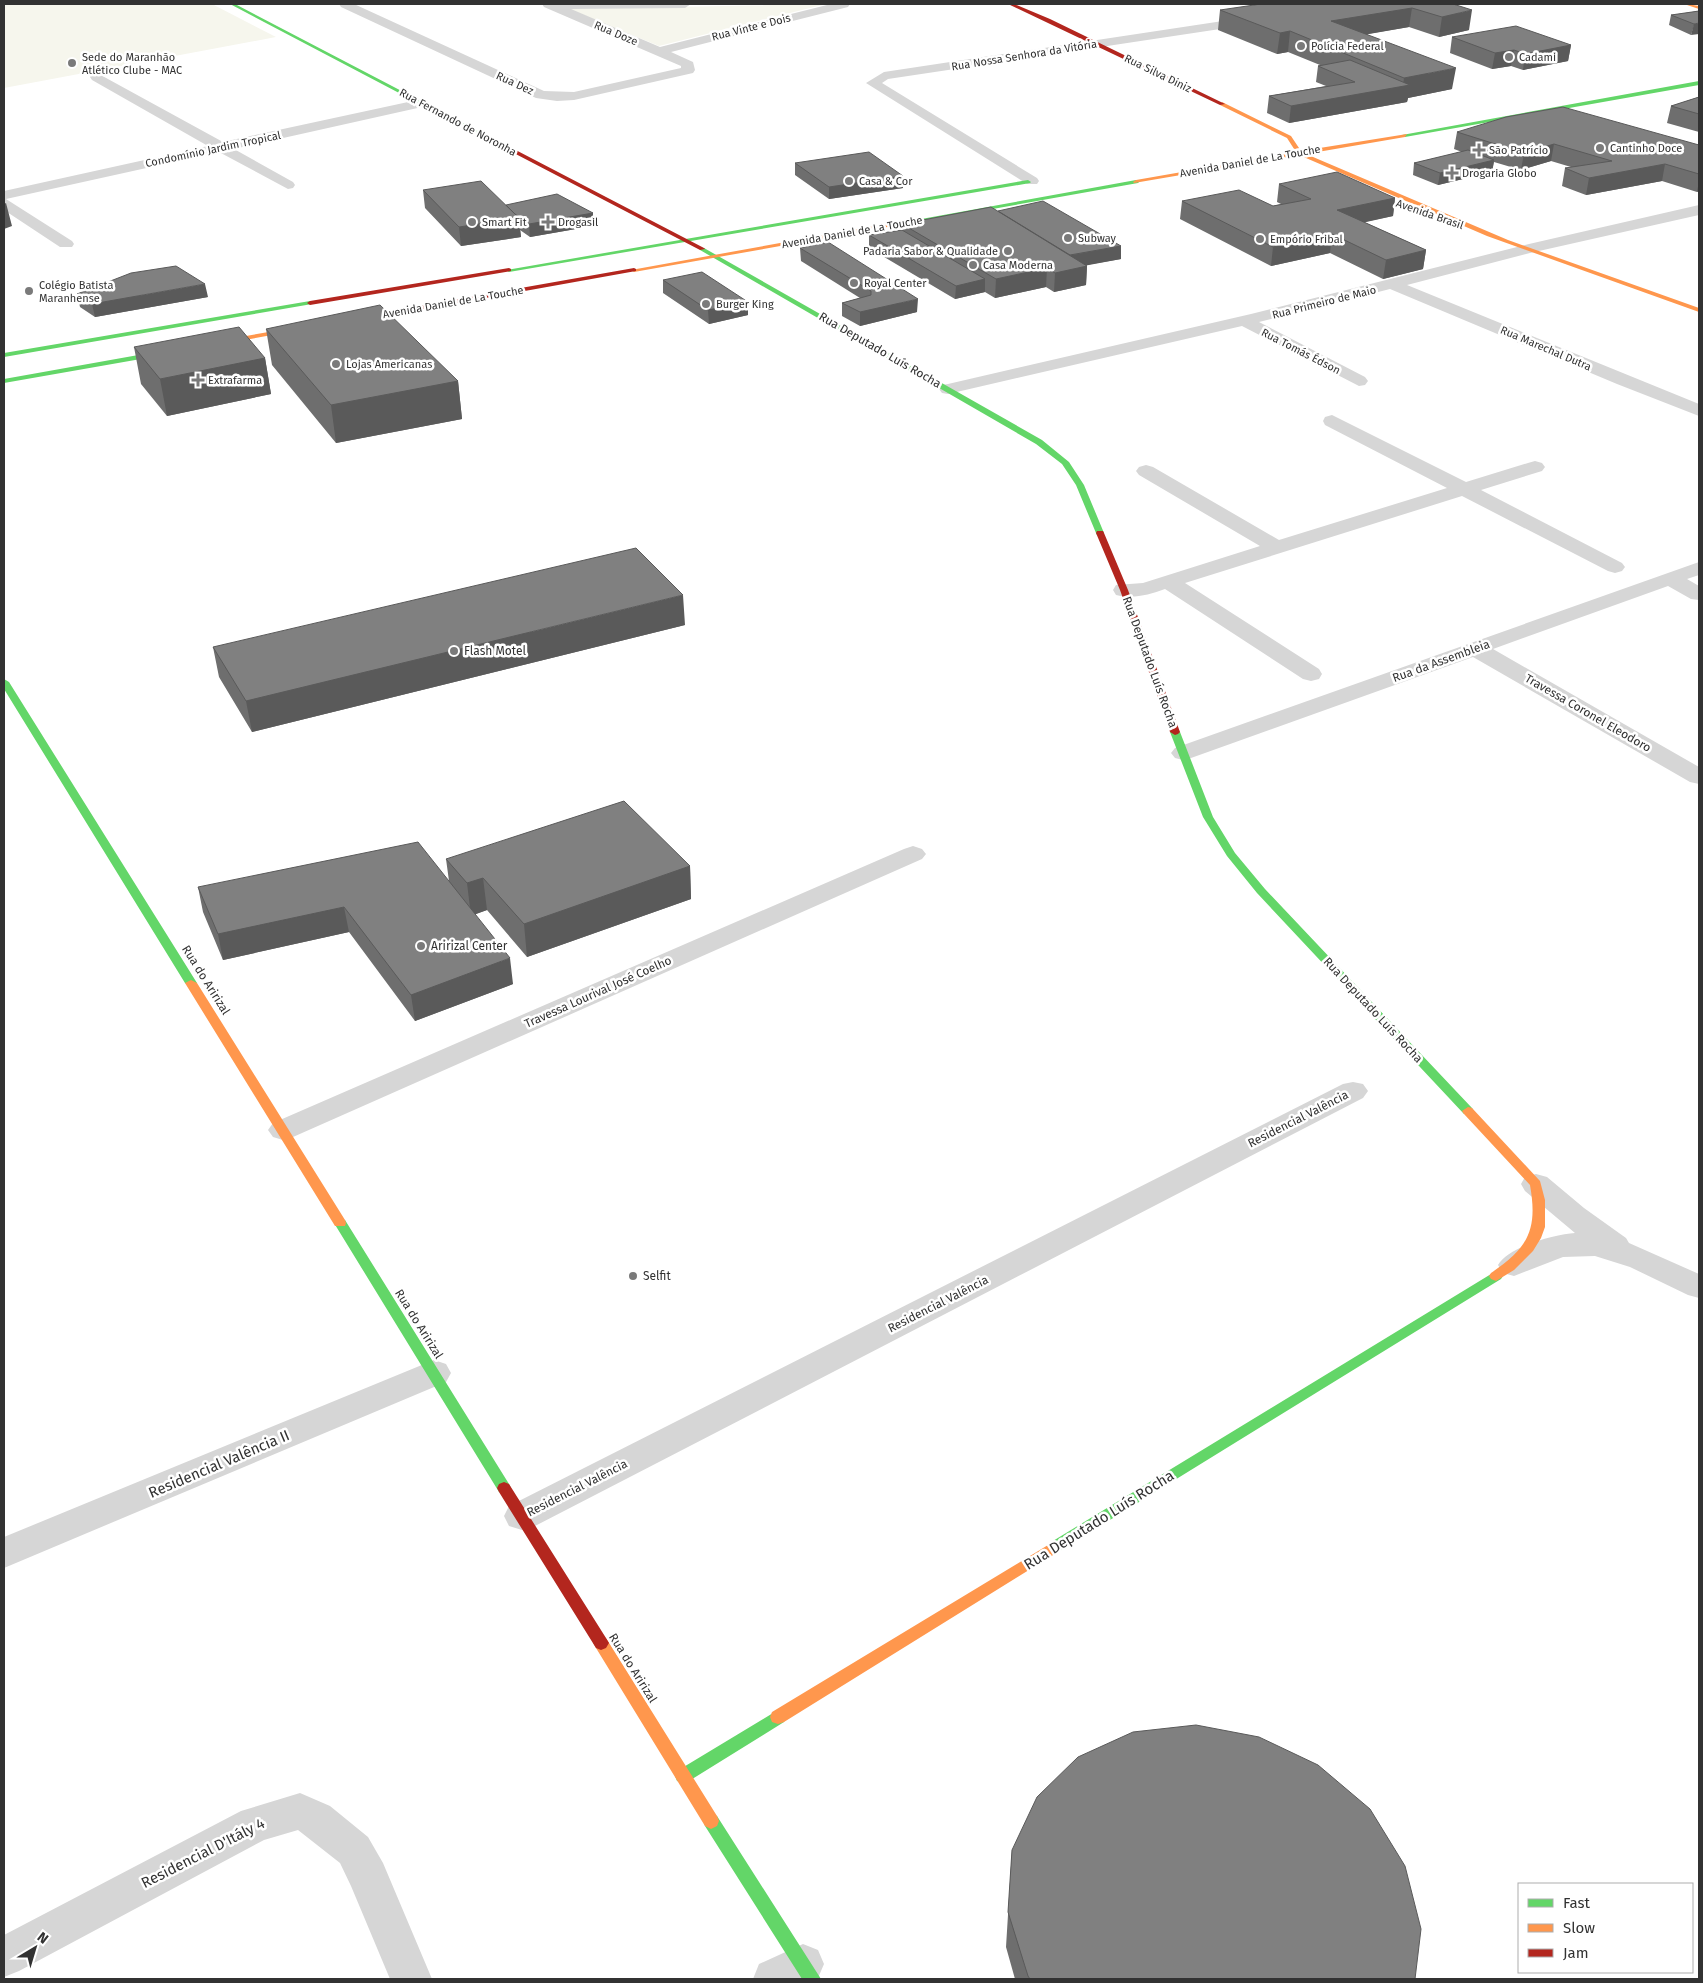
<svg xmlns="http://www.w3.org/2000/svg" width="1703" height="1983" font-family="'Fira Sans',sans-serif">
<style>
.green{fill:#f6f6ed}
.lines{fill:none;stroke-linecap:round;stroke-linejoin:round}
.street{fill:#d6d6d6;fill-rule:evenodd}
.fast{fill:#63d668;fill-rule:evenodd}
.slow{fill:#ff974d;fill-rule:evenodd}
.jam{fill:#b3261e;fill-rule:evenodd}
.wall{fill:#6e6e6e}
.shaded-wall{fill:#5a5a5a}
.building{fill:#808080;stroke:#5a5a5a}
.poi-dot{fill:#7a7a7a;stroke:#fff;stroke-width:2}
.labels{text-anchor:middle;stroke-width:5;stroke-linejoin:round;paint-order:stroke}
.far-street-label{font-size:11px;fill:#323232;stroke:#fff}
.far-poi-label{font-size:11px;fill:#323232;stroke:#fff;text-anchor:start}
.street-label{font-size:12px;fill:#323232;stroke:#fff}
.poi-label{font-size:12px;fill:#323232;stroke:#fff;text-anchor:start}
.near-street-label{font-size:15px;fill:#323232;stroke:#fff}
</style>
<rect width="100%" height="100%" fill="#fff"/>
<path class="green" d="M 4,4 L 212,4 L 276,37 L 4,88 Z
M 826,4 L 659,46 L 569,9 Z"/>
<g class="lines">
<path class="street" d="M 339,4 L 354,4 L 544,91 L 574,92 L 681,68 L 681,66 L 544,7 L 542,4 L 691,4 L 685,8 L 571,9 L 660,47 L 831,4 L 850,4 L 848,7 L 671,52 L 693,62 L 695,70 L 693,73 L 574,100 L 557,101 L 536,98 L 341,7 Z
M 1256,16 L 1262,20 L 1260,23 L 888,79 L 882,83 L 1037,178 L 1039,181 L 1037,184 L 1027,184 L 866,83 L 884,72 Z
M 97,73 L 223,142 L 422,99 L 429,103 L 422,107 L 234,149 L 293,182 L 295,185 L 293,188 L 288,189 L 219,152 L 6,199 L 72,241 L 74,244 L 72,247 L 60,247 L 4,210 L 4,191 L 208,146 L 92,80 L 90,77 L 92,74 Z
M 1699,205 L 1699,215 L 1530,253 L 1407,285 L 1699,404 L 1699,416 L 1617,384 L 1390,289 L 1259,322 L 1365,377 L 1368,381 L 1365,385 L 1359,386 L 1242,326 L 948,394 L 942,393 L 939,389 L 942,385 L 948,384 L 1251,314 L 1529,244 Z
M 1332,415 L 1466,482 L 1528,463 L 1535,461 L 1542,463 L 1545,467 L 1542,471 L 1481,490 L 1622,563 L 1625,567 L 1622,571 L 1615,573 L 1608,571 L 1462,496 L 1185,583 L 1319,669 L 1322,674 L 1319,679 L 1311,681 L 1303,679 L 1165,589 C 1149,595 1133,599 1116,595 L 1113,590 L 1116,585 L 1143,583 L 1260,546 L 1139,475 L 1136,471 L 1139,467 L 1146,465 L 1153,467 L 1279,540 L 1447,488 L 1325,425 L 1323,421 L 1325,417 Z
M 1699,562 L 1699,575 L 1687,579 L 1699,586 L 1699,600 L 1691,599 L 1668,586 L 1493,649 L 1699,767 L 1699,784 L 1690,782 L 1473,657 L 1191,758 L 1183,760 L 1175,758 L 1171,753 L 1175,748 Z
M 913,846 L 922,849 L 926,854 L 922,859 L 293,1137 L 283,1140 L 273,1137 L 268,1130 L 273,1123 L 904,849 Z
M 1353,1082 L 1363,1084 L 1368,1091 L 1363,1098 L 535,1526 L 522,1530 L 509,1526 L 504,1516 L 509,1506 L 1343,1084 Z
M 1536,1174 L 1547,1177 L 1584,1208 L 1626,1238 L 1629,1243 L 1699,1274 L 1699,1298 L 1688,1295 L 1630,1267 L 1595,1256 L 1563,1257 L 1514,1276 L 1503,1273 L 1498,1265 C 1508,1247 1555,1234 1575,1233 L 1525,1191 L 1521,1184 L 1525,1177 Z
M 434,1360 L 446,1364 L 451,1373 L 446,1382 L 4,1568 L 4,1537 Z
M 300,1793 L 330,1806 L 368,1837 L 383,1863 L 432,1979 L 390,1979 L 351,1886 L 340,1863 L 298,1830 L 264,1840 L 19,1971 L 4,1977 L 4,1935 L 241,1811 Z
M 803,1944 L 818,1950 L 824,1964 L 818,1978 L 753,1979 L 759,1964 Z"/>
<path class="fast" d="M 230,4 L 235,4 L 484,134 L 479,135 Z
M 1699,81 L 1699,85 L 1405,137 L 1402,135 Z
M 1028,180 L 1031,182 L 1030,183 L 509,272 L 506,270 Z
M 1136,180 L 1139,182 L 1138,183 L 891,227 L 888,225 Z
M 700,248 L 704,248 L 1042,440 L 1069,462 L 1084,485 L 1104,533 L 1103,535 L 1097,535 L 1096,533 L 1076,485 L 1062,464 L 1036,444 L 700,250 Z
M 310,301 L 312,302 L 312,304 L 4,357 L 4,353 Z
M 172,349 L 176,351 L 175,353 L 4,383 L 4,379 Z
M 4,679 L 9,682 L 197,983 L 195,985 L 191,986 L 185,983 L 4,689 Z
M 1175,729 L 1180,732 L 1213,817 L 1235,853 L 1265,889 L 1472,1108 L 1474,1111 L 1472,1114 L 1464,1114 L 1257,893 L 1227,856 L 1203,817 L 1170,732 Z
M 340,1219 L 345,1220 L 509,1484 L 511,1488 L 509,1492 L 504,1494 L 499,1492 L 334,1223 L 335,1220 Z
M 1496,1271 L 1501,1273 L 1503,1276 L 1501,1279 L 1058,1552 L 1053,1554 L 1048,1552 L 1046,1548 L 1048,1544 Z
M 778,1710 L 784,1712 L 786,1717 L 784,1722 L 689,1781 L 683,1783 L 677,1781 L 675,1776 L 677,1771 Z
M 711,1813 L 717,1816 L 821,1979 L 802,1979 L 705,1826 L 703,1821 L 705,1816 Z"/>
<path class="slow" d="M 1687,4 L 1699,6 L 1699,9 L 1687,5 Z
M 1222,102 L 1291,136 L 1301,151 L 1407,134 L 1405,137 L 1306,154 L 1508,240 L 1699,308 L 1699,312 L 1487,236 L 1299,155 L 1134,183 L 1133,182 L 1136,180 L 1296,152 L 1287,138 L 1220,105 Z
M 891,223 L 894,225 L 893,226 L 634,272 L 631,270 Z
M 303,326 L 307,328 L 305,329 L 212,346 L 208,344 L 212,342 Z
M 191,980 L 197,983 L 345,1220 L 346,1223 L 345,1226 L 335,1226 L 185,983 Z
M 1468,1107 L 1472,1108 L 1540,1181 L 1545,1200 L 1545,1227 L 1541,1238 L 1533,1251 L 1514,1270 L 1496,1281 L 1491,1279 L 1489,1276 L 1491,1273 C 1528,1248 1538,1230 1530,1185 L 1464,1114 L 1462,1111 Z
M 1053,1542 L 1058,1544 L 1060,1548 L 1058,1552 L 784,1722 L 778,1724 L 772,1722 L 770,1717 L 772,1712 Z
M 601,1636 L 606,1638 L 717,1816 L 719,1821 L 717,1826 L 711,1829 L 705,1826 L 596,1648 L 593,1643 L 596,1638 Z"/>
<path class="jam" d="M 1008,4 L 1014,4 L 1050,19 L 1225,104 L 1220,105 Z
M 481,132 L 704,248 L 705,249 L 700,250 L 479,135 Z
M 509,268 L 511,269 L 511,271 L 310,305 L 307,303 L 310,301 Z
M 634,268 L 636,269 L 636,271 L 352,322 L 349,320 L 352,318 Z
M 1097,531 L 1103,531 L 1104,533 L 1128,590 L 1180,732 L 1178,734 L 1175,735 L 1170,732 L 1120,590 L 1096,533 Z
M 504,1482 L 509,1484 L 606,1638 L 609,1643 L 606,1648 L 601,1650 L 596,1648 L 499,1492 L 497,1488 L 499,1484 Z"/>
</g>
<path class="wall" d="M 1453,4 L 1469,30 L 1439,37 L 1409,27 L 1367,34 L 1452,89 L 1408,98 L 1407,102 L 1289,123 L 1267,113 L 1269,96 L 1326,86 L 1316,82 L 1318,66 L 1320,65 L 1288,52 L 1277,54 L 1218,30 L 1220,10 Z
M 1699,11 L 1691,35 L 1669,25 L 1671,15 Z
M 1452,37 L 1571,45 L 1568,61 L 1523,70 L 1511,66 L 1492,69 L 1450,53 Z
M 1699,97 L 1699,132 L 1667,123 L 1671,106 Z
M 1457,132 L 1699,145 L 1699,191 L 1697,192 L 1662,181 L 1586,195 L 1562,186 L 1565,168 L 1571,167 L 1551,161 L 1521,170 L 1494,162 L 1492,172 L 1438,185 L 1413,175 L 1414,163 L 1462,152 L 1454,149 Z
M 795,163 L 903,176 L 903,188 L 829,199 L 795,175 Z
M 1279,184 L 1395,198 L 1393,216 L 1364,222 L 1426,250 L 1423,269 L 1383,279 L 1330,253 L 1271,266 L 1180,219 L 1182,201 L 1273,206 L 1281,204 L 1277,202 Z
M 423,190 L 506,205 L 593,213 L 593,226 L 530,237 L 520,230 L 521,237 L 461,246 L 425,208 Z
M 998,211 L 1121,246 L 1121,259 L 1086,265 L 1087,266 L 1086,285 L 1054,292 L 1046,287 L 995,298 L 985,292 L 955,299 L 869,248 L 869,235 L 902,230 L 902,224 Z
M 800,248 L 917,312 L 860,326 L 842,316 L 842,303 L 860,298 L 801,261 Z
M 663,280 L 748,315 L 709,324 L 663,293 Z
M 77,294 L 208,297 L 95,317 L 80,307 Z
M 266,329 L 458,381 L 462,419 L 336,443 L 272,365 Z
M 134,347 L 265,358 L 271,394 L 167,416 L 141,384 Z
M 685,625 L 252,732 L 219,677 L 213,647 Z
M 446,859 L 690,866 L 691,899 L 527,957 L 487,910 L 475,914 L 513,984 L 415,1021 L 349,932 L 223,960 L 203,912 L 198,887 L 449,881 Z
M 1012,1850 L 1415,1979 L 1015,1979 L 1006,1947 Z"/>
<path class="shaded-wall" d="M 1412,8 L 1409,27 L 1329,41 L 1331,21 Z
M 1472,10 L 1469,30 L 1439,37 L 1442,17 Z
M 1699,23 L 1699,34 L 1691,35 L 1694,24 Z
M 1290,31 L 1288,52 L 1277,54 L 1280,33 Z
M 1571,45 L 1568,61 L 1523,70 L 1525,54 Z
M 1514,50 L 1511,66 L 1492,69 L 1495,53 Z
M 1456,68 L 1452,89 L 1408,98 L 1407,102 L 1289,123 L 1291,106 L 1403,86 L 1404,78 Z
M 1554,144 L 1551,161 L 1521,170 L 1524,153 Z
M 1494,160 L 1492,172 L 1438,185 L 1440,173 Z
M 1665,164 L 1662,181 L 1586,195 L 1589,178 Z
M 903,176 L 903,188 L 829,199 L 829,187 Z
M 1699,181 L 1699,191 L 1697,192 Z
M 1395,198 L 1393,216 L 1335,229 L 1337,210 Z
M 6,203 L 12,226 L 4,229 L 4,204 Z
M 593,213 L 593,226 L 530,237 L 529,224 Z
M 519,218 L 521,237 L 461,246 L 459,227 Z
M 1332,234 L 1330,253 L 1271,266 L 1273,247 Z
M 1121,246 L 1121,259 L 1062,270 L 1062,257 Z
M 1426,250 L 1423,269 L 1383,279 L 1386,260 Z
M 1087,266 L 1086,285 L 1054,292 L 1055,273 Z
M 1047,268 L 1046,287 L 995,298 L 996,279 Z
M 985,279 L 985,292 L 955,299 L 956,286 Z
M 205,284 L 208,297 L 95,317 L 92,304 Z
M 918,299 L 917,312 L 860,326 L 860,312 Z
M 748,302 L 748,315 L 709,324 L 708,310 Z
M 265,358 L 271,394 L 167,416 L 160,379 Z
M 458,381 L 462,419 L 336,443 L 331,405 Z
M 683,595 L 685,625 L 252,732 L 246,701 Z
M 690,866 L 691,899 L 527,957 L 524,924 Z
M 483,878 L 487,910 L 471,916 L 467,883 Z
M 344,907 L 349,932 L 223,960 L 218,934 Z
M 510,958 L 513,984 L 415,1021 L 411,995 Z"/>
<path class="building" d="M 1261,4 L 1453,4 L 1472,10 L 1442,17 L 1412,8 L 1331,21 L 1456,68 L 1404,78 L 1290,31 L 1280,33 L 1220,10 Z
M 1699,11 L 1699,23 L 1694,24 L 1671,15 Z
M 1516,26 L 1571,45 L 1525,54 L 1514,50 L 1495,53 L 1452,37 Z
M 1350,60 L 1410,85 L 1291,106 L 1269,96 L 1355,82 L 1318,66 Z
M 1699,97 L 1699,114 L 1671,106 Z
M 1563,107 L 1699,145 L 1699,174 L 1665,164 L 1589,178 L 1565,168 L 1612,161 L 1554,144 L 1524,153 L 1457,132 L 1506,117 Z
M 1468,150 L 1494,160 L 1440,173 L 1414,163 Z
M 869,152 L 903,176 L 829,187 L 795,163 Z
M 1337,172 L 1395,198 L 1337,210 L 1426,250 L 1386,260 L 1332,234 L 1273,247 L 1182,201 L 1239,190 L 1273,206 L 1311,199 L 1279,184 Z
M 481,181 L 519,218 L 459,227 L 423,190 Z
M 557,194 L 593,213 L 529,224 L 515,214 L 506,205 Z
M 1043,201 L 1121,246 L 1070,255 L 998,211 Z
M 991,207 L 1087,266 L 1055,273 L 1047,268 L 996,279 L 902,224 Z
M 902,230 L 985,279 L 956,286 L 869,235 Z
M 828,242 L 918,299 L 860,312 L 842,303 L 871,295 L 871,291 L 800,248 Z
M 176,266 L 205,284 L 92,304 L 77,294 L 131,273 Z
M 702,272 L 748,302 L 708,310 L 663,280 Z
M 380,305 L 458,381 L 331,405 L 266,329 Z
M 239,327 L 265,358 L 160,379 L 134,347 Z
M 636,548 L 683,595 L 246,701 L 213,647 Z
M 624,801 L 690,866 L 524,924 L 483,878 L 467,883 L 446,859 Z
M 418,842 L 510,958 L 411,995 L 344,907 L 218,934 L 198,887 Z
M 1196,1725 L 1259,1737 L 1318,1765 L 1370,1809 L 1405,1866 L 1421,1929 L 1415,1979 L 1030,1979 L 1028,1976 L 1008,1912 L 1012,1850 L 1037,1797 L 1078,1757 L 1133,1732 Z"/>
<g class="poi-dot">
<circle cx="1301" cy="46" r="5"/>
<circle cx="1509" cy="57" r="5"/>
<circle cx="72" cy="63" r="5"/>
<circle cx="1600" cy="148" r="5"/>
<path d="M1476.5 142.5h5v5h5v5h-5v5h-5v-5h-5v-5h5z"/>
<path d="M1449.5 165.5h5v5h5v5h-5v5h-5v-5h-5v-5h5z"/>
<circle cx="849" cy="181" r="5"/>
<circle cx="472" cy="222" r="5"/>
<path d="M545.5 214.5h5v5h5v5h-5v5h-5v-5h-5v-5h5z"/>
<circle cx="1068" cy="238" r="5"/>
<circle cx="1260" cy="239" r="5"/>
<circle cx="1008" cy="251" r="5"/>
<circle cx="973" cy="265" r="5"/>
<circle cx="854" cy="283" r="5"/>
<circle cx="29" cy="291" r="5"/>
<circle cx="706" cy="304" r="5"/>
<circle cx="336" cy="364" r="5"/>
<path d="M195.5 372.5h5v5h5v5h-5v5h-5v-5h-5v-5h5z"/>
<circle cx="454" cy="651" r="5"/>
<circle cx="421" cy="946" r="5"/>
<circle cx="633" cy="1276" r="5"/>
</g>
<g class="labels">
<g class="far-street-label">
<text transform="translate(751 27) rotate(-14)" y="4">Rua Vinte e Dois</text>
<text transform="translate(616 33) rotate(23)" y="4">Rua Doze</text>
<text transform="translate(1024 55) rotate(-9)" y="4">Rua Nossa Senhora da Vitória</text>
<text transform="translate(1158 73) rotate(26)" y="4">Rua Silva Diniz</text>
<text transform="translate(515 83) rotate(25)" y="4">Rua Dez</text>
<text transform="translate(458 122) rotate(28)" y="4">Rua Fernando de Noronha</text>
<text transform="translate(213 149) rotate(-12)" y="4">Condomínio Jardim Tropical</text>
<text transform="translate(1250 161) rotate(-10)" y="4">Avenida Daniel de La Touche</text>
<text transform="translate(1430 214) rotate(19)" y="4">Avenida Brasil</text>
<text transform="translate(852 232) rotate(-10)" y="4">Avenida Daniel de La Touche</text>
<text transform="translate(453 302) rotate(-10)" y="4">Avenida Daniel de La Touche</text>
<text transform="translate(1324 302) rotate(-14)" y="4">Rua Primeiro de Maio</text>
<text transform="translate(1546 348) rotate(23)" y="4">Rua Marechal Dutra</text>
<text transform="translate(1301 351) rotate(27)" y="4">Rua Tomás Édson</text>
</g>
<g class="far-poi-label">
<text x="1311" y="50">Polícia Federal</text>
<text x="82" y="61">Sede do Maranhão<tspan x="82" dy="13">Atlético Clube - MAC</tspan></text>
<text x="1519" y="61">Cadami</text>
<text x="1610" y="152">Cantinho Doce</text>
<text x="1489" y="154">São Patrício</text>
<text x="1462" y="177">Drogaria Globo</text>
<text x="859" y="185">Casa &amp; Cor</text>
<text x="482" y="226">Smart Fit</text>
<text x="558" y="226">Drogasil</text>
<text x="1078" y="242">Subway</text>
<text x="1270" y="243">Empório Fribal</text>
<text x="998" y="255" text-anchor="end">Padaria Sabor &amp; Qualidade</text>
<text x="983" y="269">Casa Moderna</text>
<text x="864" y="287">Royal Center</text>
<text x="39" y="289">Colégio Batista<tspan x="39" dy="13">Maranhense</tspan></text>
<text x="716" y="308">Burger King</text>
<text x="346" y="368">Lojas Americanas</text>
<text x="208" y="384">Extrafarma</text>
</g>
<g class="street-label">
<text transform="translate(880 350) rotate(30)" y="4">Rua Deputado Luís Rocha</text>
<text transform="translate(1441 661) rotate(-20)" y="4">Rua da Assembleia</text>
<text transform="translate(1150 662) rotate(70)" y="4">Rua Deputado Luís Rocha</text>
<text transform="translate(1588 713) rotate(30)" y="4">Travessa Coronel Eleodoro</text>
<text transform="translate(206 980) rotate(58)" y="4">Rua do Aririzal</text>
<text transform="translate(598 992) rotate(-24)" y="4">Travessa Lourival José Coelho</text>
<text transform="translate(1373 1010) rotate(47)" y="4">Rua Deputado Luís Rocha</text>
<text transform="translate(1298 1119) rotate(-27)" y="4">Residencial Valência</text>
<text transform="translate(938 1304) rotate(-27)" y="4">Residencial Valência</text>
<text transform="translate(419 1324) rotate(58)" y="4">Rua do Aririzal</text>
<text transform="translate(577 1488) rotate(-27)" y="4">Residencial Valência</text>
<text transform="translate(633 1668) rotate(58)" y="4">Rua do Aririzal</text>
</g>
<g class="poi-label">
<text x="464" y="655">Flash Motel</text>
<text x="431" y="950">Aririzal Center</text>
<text x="643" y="1280">Selfit</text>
</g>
<g class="near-street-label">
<text transform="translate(219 1464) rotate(-23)" y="5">Residencial Valência II</text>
<text transform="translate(1099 1520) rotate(-32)" y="5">Rua Deputado Luís Rocha</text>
<text transform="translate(203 1853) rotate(-27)" y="5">Residencial D'Itály 4</text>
</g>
</g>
<rect width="1703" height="1983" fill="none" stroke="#323232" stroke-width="10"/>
<rect x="1518" y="1883" width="175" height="90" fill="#ffffff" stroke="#adadad"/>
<rect x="1528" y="1899" width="25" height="8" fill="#63d668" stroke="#adadad"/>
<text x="1563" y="1908" font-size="15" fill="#323232">Fast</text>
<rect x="1528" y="1924" width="25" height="8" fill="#ff974d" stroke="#adadad"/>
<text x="1563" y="1933" font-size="15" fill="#323232">Slow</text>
<rect x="1528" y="1949" width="25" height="8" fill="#b3261e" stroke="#adadad"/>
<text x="1563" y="1958" font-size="15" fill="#323232">Jam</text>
<g transform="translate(35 1948) rotate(38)" stroke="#ffffff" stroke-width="4" paint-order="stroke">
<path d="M0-4L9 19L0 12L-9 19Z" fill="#323232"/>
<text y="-8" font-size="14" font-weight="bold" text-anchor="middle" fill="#323232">N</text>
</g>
</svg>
